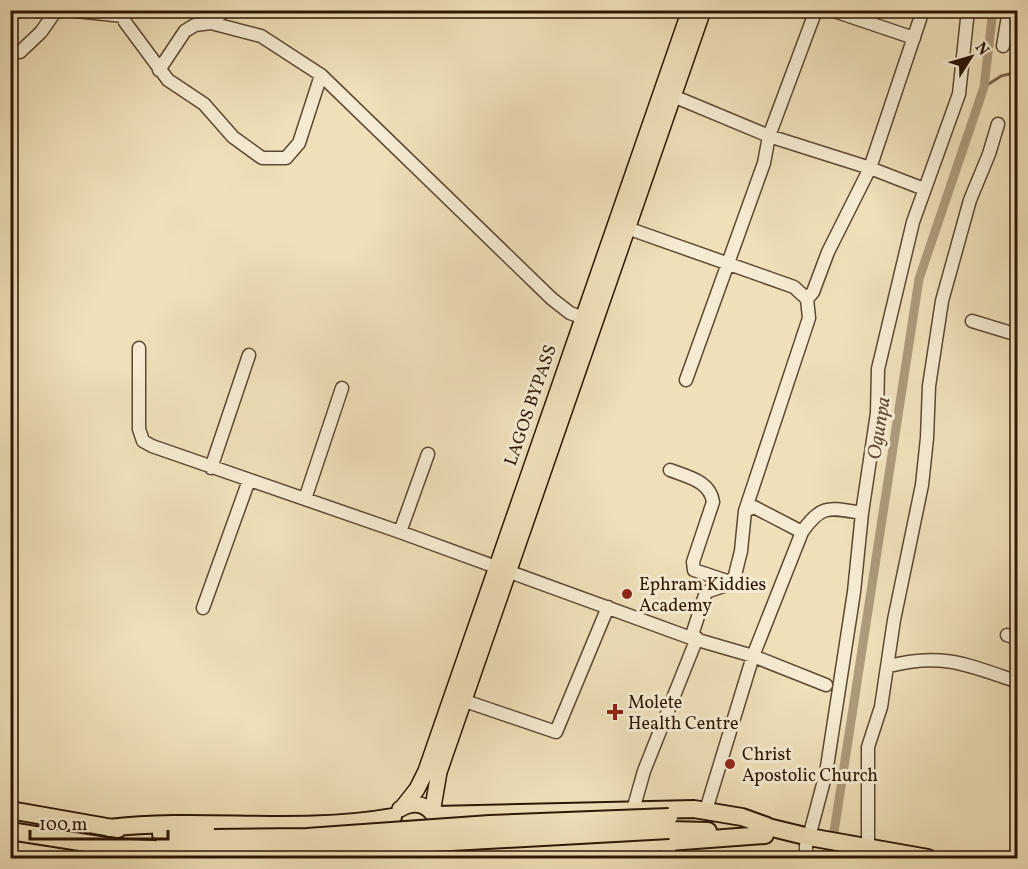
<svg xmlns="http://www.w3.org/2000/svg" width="1028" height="869" font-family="Vollkorn,serif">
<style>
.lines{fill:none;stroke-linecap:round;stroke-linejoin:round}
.stream{stroke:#79664c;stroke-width:3}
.canal{stroke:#ad9b7c;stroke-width:9}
.minor-casing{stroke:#5d4832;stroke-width:15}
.major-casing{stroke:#2c1605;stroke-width:18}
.highway-casing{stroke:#2c1605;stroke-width:20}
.minor{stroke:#f5ebd2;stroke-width:12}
.major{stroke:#efe0b9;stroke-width:15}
.highway{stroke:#efe0b9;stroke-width:16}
.highway-bridge-casing{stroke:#2c1605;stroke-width:20;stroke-linecap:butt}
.highway-bridge{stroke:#efe0b9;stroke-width:16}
.poi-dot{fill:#8f2418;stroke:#f5ebd2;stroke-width:2}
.labels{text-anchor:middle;stroke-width:6;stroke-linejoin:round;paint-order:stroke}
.street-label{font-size:18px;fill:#2c1605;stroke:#f5ebd2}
.poi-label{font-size:18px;fill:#2c1605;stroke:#f5ebd2;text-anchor:start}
.water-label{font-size:20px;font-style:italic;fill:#604b35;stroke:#f5ebd2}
</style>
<rect width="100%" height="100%" fill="#efe0b9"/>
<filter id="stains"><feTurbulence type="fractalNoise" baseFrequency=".00333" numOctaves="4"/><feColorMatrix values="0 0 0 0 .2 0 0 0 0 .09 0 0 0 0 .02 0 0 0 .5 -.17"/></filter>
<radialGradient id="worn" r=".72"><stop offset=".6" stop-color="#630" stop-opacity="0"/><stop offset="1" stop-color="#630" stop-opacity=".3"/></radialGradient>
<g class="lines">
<path class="stream" d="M 984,87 L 1001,76 L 1018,72"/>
<path class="canal" d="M 830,858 L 919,279 L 984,87 L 993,10"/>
<defs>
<path id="minor" d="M 67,10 L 123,16
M 122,10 L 125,22 L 168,80 L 204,104 L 233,137 L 262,158 L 286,158 L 299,143 L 321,75
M 831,10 L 914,38
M 211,23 L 261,36 L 321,75 L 552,299 L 570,313 L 581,317
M 1003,46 L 1009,10
M 20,52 L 41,32 L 55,12 L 64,10
M 159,70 L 185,31 L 195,25 L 211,23 L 225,10
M 673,96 L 769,136 L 870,168 L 923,10
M 627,228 L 794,287 L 807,299 L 809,318 L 745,511 L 754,507 L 802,532
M 807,299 L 813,292 L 828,252 L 870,168 L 924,189
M 972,321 L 1018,335
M 139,348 L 139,429 L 143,441 L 152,446 L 400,532 L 691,638 L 753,656 L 826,685
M 686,380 L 764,163 L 769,136 L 816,10
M 211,468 L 249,355
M 670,470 C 688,477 710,481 713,502 L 693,562 L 694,570 L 733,583
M 305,499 L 342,388
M 400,532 L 428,454
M 203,608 L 249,480
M 1007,635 L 1018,639
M 691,638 L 706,592 L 733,583 L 741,551 L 745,511
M 889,666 C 941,652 969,665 1018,682
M 465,701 L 556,732 L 608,607
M 633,810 L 644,771 L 697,638
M 706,810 L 753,656 L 802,532 C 822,503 830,508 862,513
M 809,837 L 826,773 L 854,592 L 862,513 L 877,413 L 878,369 L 913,222 L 959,94 L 968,10
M 868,847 L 868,747 L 881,707 L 894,620 L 922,485 L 927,438 L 929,386 L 942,301 L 970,200 L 989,154 L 998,124
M 666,858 L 671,843
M 806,858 L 806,845"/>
<path id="major" d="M 402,808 L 417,789 L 426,771 L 690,10
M 400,809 C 432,790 449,834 439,858
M 432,813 L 439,772 L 703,10"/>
<path id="highway" d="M 10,810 L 118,829
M 435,815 L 694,809 L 742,817 L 767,826
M 756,824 L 809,837 L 928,858
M 109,828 C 204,817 296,834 393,817
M 669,830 L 708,831
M 10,831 L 112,847 L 213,852
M 161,834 L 214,838
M 454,858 L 765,835"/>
</defs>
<use href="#minor" class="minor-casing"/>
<use href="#major" class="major-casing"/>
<use href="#highway" class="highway-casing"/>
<use href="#minor" class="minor"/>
<use href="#major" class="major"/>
<use href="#highway" class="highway"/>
<defs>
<path id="highway-bridge" d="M 214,838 L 307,837 L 490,824 L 669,817
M 213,852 L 308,850 L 669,830"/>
</defs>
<use href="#highway-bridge" class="highway-bridge-casing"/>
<use href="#highway-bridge" class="highway-bridge"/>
</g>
<g class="poi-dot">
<circle cx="627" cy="594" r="6"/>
<path d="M612 703h6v6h6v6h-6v6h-6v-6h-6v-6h6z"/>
<circle cx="730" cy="764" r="6"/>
</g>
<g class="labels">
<g class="street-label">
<text transform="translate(530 405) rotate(-71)" y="6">LAGOS BYPASS</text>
</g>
<g class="poi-label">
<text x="639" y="590">Ephram Kiddies<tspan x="639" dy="21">Academy</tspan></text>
<text x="628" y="708">Molete<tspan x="628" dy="21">Health Centre</tspan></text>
<text x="742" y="760">Christ<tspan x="742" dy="21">Apostolic Church</tspan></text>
</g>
<g class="water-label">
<text transform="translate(878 428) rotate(-81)" y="7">Ogunpa</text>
</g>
</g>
<rect width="1028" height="869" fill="none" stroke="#efe0b9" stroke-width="36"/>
<rect x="12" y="12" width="1004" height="845" fill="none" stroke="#2c1605" stroke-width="3"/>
<rect x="18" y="18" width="992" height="833" fill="none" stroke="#2c1605" stroke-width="1.5"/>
<g transform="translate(971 57) rotate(53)" stroke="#f5ebd2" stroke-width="4.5" paint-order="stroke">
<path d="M0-4.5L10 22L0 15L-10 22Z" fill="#2c1605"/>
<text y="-9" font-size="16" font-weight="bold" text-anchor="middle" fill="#2c1605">N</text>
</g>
<path d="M30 830v9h138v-9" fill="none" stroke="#2c1605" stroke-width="3"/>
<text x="39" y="830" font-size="18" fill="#2c1605" stroke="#f5ebd2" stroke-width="4.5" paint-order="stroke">100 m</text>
<rect width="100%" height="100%" filter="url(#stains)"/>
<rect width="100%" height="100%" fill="url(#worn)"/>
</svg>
